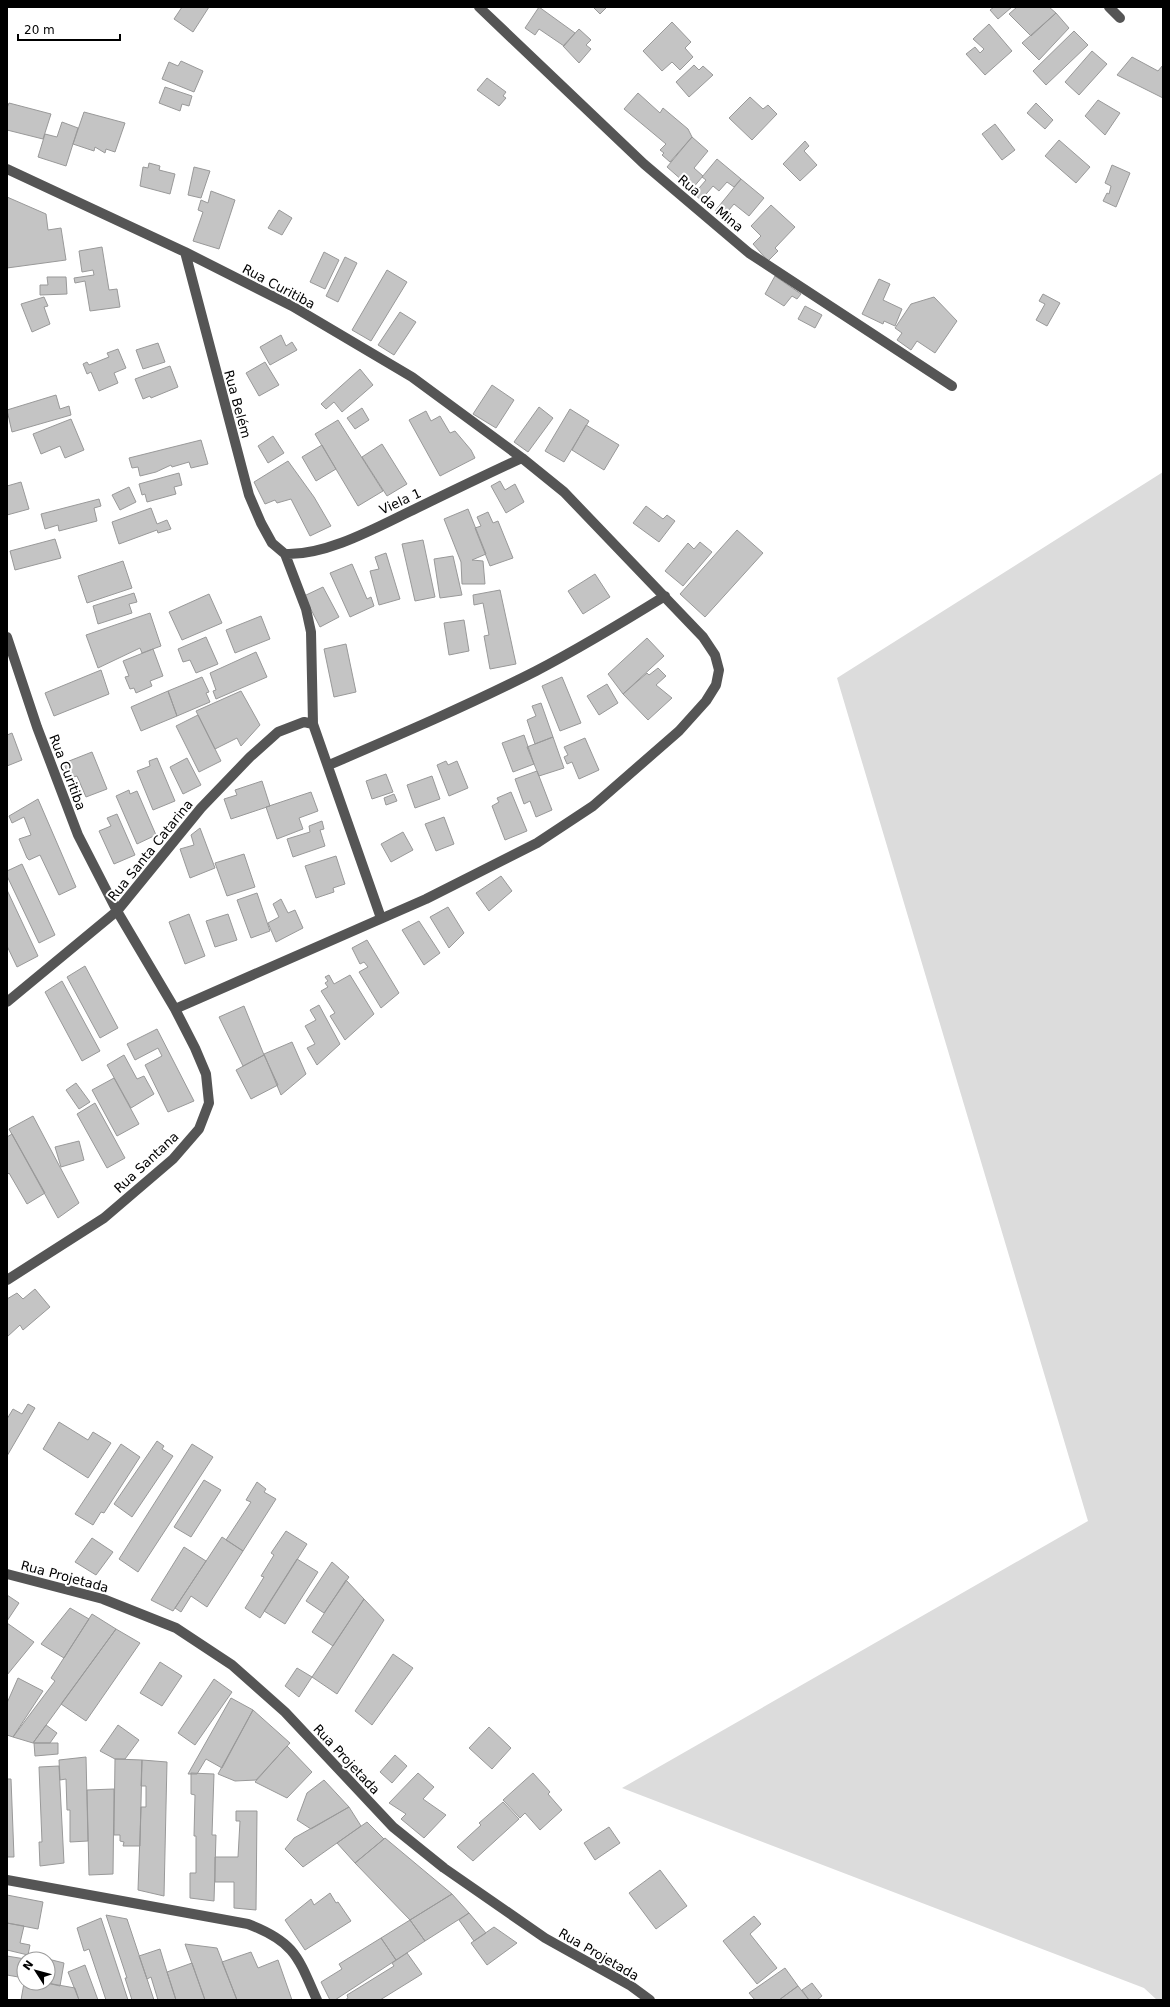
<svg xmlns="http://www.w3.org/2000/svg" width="1170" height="2007" font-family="'DejaVu Sans',sans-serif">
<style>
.green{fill:#dcdcdc}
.building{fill:#c4c4c4;stroke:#999}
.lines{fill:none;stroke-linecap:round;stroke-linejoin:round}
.minor{stroke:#555;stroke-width:10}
.labels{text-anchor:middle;stroke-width:4;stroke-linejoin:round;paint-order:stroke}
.street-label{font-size:13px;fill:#000;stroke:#fff}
</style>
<rect width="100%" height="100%" fill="#fff"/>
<path class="green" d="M 1163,472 L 1163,2000 L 1157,2000 L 1144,1988 L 622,1788 L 1088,1521 L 837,678 Z"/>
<path class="building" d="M 182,7 L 209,7 L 193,32 L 174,19 Z
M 539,7 L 575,33 L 564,46 L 539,29 L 535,35 L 525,28 Z
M 593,7 L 607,7 L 600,14 Z
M 994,7 L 1012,7 L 998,19 L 990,10 Z
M 1017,7 L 1049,7 L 1056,13 L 1031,36 L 1009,14 Z
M 1056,13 L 1069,28 L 1039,60 L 1022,43 Z
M 672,22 L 691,42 L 685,48 L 693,57 L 680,70 L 672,62 L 662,71 L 643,51 Z
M 989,24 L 1012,51 L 985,75 L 966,54 L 975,47 L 980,53 L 984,49 L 973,39 Z
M 579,29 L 591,40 L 586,45 L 591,49 L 579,63 L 563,46 Z
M 1074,31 L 1088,45 L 1046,85 L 1033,71 Z
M 1092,51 L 1107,64 L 1079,95 L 1065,82 Z
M 1132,57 L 1158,71 L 1163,65 L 1163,98 L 1117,75 Z
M 181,61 L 203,71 L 194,92 L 162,79 L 169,62 L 178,66 Z
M 694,65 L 699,70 L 703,66 L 713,75 L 689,97 L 676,82 Z
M 487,78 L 506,92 L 503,96 L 506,98 L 499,106 L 477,90 Z
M 165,87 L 192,96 L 189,106 L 182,104 L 180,111 L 159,103 Z
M 638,93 L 660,113 L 663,108 L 688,129 L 692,137 L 670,162 L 662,155 L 664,153 L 660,150 L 666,144 L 624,109 Z
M 750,97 L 763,109 L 768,105 L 777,114 L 752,140 L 729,118 Z
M 1098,100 L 1120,113 L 1105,135 L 1085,116 Z
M 9,103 L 51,114 L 43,139 L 7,130 L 7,108 Z
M 1036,103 L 1053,120 L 1045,129 L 1027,113 Z
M 84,112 L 125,123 L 115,152 L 106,149 L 105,153 L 95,147 L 94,151 L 73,144 Z
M 62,122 L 78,128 L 66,166 L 38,157 L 45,134 L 57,137 Z
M 995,124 L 1015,150 L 1002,160 L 982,134 Z
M 692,137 L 708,151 L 694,168 L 703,176 L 692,189 L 667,167 Z
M 1059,140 L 1090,167 L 1076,183 L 1045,156 Z
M 805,141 L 809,146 L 804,151 L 817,165 L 800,181 L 783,164 Z
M 717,159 L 741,179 L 734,187 L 727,182 L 719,191 L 713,186 L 701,200 L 694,194 L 706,180 L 702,177 Z
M 149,163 L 160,166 L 159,170 L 175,174 L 170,194 L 140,186 L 143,167 L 148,168 Z
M 1112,165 L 1130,173 L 1116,207 L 1103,201 L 1107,193 L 1109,194 L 1111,186 L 1105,183 Z
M 194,167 L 210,171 L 201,198 L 188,195 Z
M 741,179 L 764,198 L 749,216 L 734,204 L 723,217 L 715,211 Z
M 211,191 L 235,200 L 219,249 L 193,241 L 203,212 L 198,210 L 201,200 L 208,203 Z
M 7,197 L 46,214 L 48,230 L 61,228 L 66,260 L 7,268 Z
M 771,205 L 795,227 L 775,248 L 778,251 L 768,261 L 753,244 L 761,236 L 751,226 Z
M 279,210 L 292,218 L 282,235 L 268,228 Z
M 102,247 L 109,290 L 117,289 L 120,307 L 90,311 L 85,281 L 75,283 L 74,278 L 94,275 L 93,270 L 82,272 L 79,251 Z
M 324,252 L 339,260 L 325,289 L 310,282 Z
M 345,257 L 357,263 L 338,302 L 326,296 Z
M 387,270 L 407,282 L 371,341 L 352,330 Z
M 775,276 L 801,294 L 797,299 L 792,296 L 784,306 L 765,294 Z
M 47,277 L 66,277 L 67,294 L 40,295 L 40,285 L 48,285 Z
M 879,279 L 890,284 L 883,300 L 902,309 L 895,326 L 884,321 L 883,324 L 862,314 Z
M 1043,294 L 1060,303 L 1047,326 L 1036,320 L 1045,304 L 1039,301 Z
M 44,297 L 48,306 L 44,307 L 50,324 L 32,332 L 21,304 Z
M 934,297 L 957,321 L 935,353 L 917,341 L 911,350 L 897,340 L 902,333 L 895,328 L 911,304 Z
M 805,306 L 822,315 L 815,328 L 798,319 Z
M 400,312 L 416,322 L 394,355 L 378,345 Z
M 281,335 L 286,346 L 292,342 L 297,350 L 270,365 L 260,347 Z
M 158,343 L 165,362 L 143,369 L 136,350 Z
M 118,349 L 126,368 L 114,373 L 118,383 L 99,391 L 91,372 L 87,374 L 83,364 L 87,362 L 89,365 L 109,357 L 107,353 Z
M 265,362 L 279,385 L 259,396 L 246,373 Z
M 170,366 L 178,387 L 151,398 L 150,396 L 143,399 L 135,379 Z
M 360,369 L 373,385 L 342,412 L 334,402 L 326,409 L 321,404 Z
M 492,385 L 514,400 L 496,428 L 473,414 Z
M 56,395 L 60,409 L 69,406 L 71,415 L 12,432 L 7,410 Z
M 539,407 L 553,418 L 528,452 L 514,442 Z
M 362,408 L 369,420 L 355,429 L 347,418 Z
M 570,409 L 589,421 L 564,462 L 545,451 Z
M 426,411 L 431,421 L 440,416 L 450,433 L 455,431 L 471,450 L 475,458 L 440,476 L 409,420 Z
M 71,419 L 84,450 L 65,458 L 60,446 L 41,454 L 33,434 Z
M 338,420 L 383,491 L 358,506 L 315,434 Z
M 586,425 L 619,445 L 604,470 L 572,450 Z
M 273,436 L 284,453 L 268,463 L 258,446 Z
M 201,440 L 208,464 L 191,468 L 189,462 L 172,467 L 171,465 L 156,472 L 140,476 L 138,467 L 132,468 L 129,458 Z
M 382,444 L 407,484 L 387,496 L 362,457 Z
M 322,445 L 336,469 L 316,481 L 302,457 Z
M 288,461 L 314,497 L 331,526 L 310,536 L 291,499 L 277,503 L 275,500 L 265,504 L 254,482 Z
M 179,473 L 182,485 L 174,487 L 176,494 L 147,502 L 145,494 L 142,495 L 139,484 Z
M 500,481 L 505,490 L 515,484 L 524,502 L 506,513 L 491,486 Z
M 21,482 L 29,509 L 7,515 L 7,486 Z
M 129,487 L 136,502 L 120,510 L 112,495 Z
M 99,499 L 101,506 L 94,508 L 97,521 L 59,531 L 58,525 L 45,529 L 41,514 Z
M 646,506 L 663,519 L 667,515 L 675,521 L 659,542 L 633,523 Z
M 151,508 L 157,524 L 167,520 L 171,529 L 158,533 L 157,530 L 119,544 L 112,522 Z
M 468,509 L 486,554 L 472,560 L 483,561 L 485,584 L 462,584 L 461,562 L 444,519 Z
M 488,512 L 493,523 L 498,521 L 513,558 L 490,566 L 475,528 L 481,526 L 477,517 Z
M 737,530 L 763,553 L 705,617 L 680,594 Z
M 55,539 L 61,558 L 15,570 L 10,551 Z
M 423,540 L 435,597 L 415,601 L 402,544 Z
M 700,542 L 712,552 L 683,586 L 665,571 L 688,543 L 694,549 Z
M 386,553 L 400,599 L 379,605 L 370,571 L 379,569 L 375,557 Z
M 453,556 L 462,595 L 440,598 L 434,559 Z
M 123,561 L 132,588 L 87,603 L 78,576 Z
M 352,564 L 367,599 L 371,597 L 374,606 L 350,617 L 330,573 Z
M 595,574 L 610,597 L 583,614 L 568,591 Z
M 323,587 L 339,617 L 320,627 L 304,596 Z
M 500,590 L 516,664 L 490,669 L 484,636 L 489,635 L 483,603 L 474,605 L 473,595 Z
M 134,593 L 137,602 L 129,604 L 132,613 L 98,624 L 93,606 Z
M 209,594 L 222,623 L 182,640 L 169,612 Z
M 150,613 L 161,646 L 142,653 L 140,648 L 98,668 L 86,635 Z
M 261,616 L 270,639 L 235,653 L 226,630 Z
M 464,620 L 469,651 L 449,655 L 444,623 Z
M 206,637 L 218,664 L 196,673 L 190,660 L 183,662 L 178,649 Z
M 647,638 L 664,656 L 623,694 L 608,674 Z
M 346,644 L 356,692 L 334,697 L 324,649 Z
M 153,649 L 163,676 L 150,681 L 152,686 L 136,693 L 134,688 L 130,689 L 125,677 L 129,676 L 123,661 Z
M 256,652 L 267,677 L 216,699 L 213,691 L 216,690 L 210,673 Z
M 658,668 L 666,676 L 656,685 L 672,698 L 648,720 L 623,694 L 647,673 L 649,675 Z
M 101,670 L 109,694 L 54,716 L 45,693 Z
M 202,677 L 209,692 L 206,693 L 210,702 L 177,716 L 168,691 Z
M 562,677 L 581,723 L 560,731 L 542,686 Z
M 607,684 L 618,703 L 599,715 L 587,696 Z
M 168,691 L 177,716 L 141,731 L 131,707 Z
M 241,691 L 260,725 L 241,746 L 237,738 L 215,749 L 196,711 Z
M 541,703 L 553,737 L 535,744 L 527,720 L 536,716 L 532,706 Z
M 198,715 L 221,761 L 199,772 L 176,726 Z
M 12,733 L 22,760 L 7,766 L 7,735 Z
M 524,735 L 534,764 L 513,772 L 502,743 Z
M 553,737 L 564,768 L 539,776 L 527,747 Z
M 585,738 L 599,770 L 579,779 L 572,762 L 567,764 L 564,757 L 568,755 L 564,747 Z
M 92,752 L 107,789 L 86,797 L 77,776 L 69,778 L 64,763 Z
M 157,758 L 175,801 L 153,810 L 137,771 L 150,766 L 149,761 Z
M 187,758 L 201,785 L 183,794 L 170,767 Z
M 446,761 L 448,765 L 457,761 L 468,788 L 449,796 L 437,765 Z
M 537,771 L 552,810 L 536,817 L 530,801 L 524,804 L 515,779 Z
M 386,774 L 393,792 L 372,799 L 366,781 Z
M 432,776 L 440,799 L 415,808 L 407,785 Z
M 262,781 L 270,806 L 231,819 L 224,799 L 237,795 L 235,790 Z
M 129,790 L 130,794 L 137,791 L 156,835 L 137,844 L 116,796 Z
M 311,792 L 318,811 L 299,818 L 303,829 L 277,839 L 266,807 Z
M 511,792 L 527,831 L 505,840 L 492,806 L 499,802 L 497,798 Z
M 394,794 L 397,801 L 386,805 L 384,798 Z
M 38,799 L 76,887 L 59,895 L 40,855 L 29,860 L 27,858 L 19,839 L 31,835 L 24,817 L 12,823 L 9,816 Z
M 117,814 L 135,855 L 114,864 L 99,831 L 111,826 L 107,818 Z
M 444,817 L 454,844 L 436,851 L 425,824 Z
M 322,821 L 324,829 L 320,830 L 325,846 L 293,857 L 287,839 L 310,832 L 309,826 Z
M 200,828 L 215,868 L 190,878 L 180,849 L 194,845 L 191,835 Z
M 403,832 L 413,850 L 391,862 L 381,844 Z
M 244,854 L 255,887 L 227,896 L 215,863 Z
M 336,856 L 345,884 L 333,888 L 334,892 L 316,898 L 305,866 Z
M 22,864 L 55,935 L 39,943 L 7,876 L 7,871 Z
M 501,876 L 512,891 L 489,911 L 476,893 Z
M 7,890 L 38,956 L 17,967 L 7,946 Z
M 257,893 L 270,931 L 251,938 L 237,900 Z
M 281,899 L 288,913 L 295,910 L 303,928 L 276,942 L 268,923 L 279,917 L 273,904 Z
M 448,907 L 464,933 L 449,948 L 430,917 Z
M 189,914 L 205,956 L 185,964 L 169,922 Z
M 228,914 L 237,940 L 215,947 L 206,921 Z
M 419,921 L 440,953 L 424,965 L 402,930 Z
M 367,940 L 399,993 L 381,1008 L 359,972 L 368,967 L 364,962 L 360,964 L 352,948 Z
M 85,966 L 118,1028 L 100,1038 L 67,977 Z
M 329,975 L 334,984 L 350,975 L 374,1014 L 345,1040 L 330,1016 L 335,1013 L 321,991 L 328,987 L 325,983 L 328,981 L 325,977 Z
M 62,981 L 100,1051 L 82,1061 L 45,992 Z
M 319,1005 L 340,1044 L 317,1065 L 307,1048 L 315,1044 L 305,1026 L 316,1020 L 310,1010 Z
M 244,1006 L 264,1055 L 243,1066 L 219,1017 Z
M 157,1029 L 194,1101 L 168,1112 L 145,1065 L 162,1056 L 158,1048 L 135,1060 L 127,1044 Z
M 292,1042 L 306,1074 L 281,1095 L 264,1054 Z
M 124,1055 L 137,1079 L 144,1076 L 154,1094 L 131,1108 L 107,1065 Z
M 264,1055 L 278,1085 L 251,1099 L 236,1070 Z
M 114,1078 L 139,1124 L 117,1136 L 92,1090 Z
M 76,1083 L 90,1102 L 79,1109 L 66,1090 Z
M 95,1103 L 125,1158 L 107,1168 L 77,1114 Z
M 33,1116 L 79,1203 L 58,1218 L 9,1129 Z
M 12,1134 L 45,1193 L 27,1204 L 9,1173 L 7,1175 L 7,1137 Z
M 79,1141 L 84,1160 L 61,1167 L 55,1147 Z
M 35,1289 L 50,1307 L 23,1330 L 20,1325 L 7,1337 L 7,1299 L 17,1293 L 23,1299 Z
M 28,1404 L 35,1408 L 7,1456 L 7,1419 L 13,1409 L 22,1414 Z
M 59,1422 L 88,1440 L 93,1432 L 111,1443 L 88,1478 L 43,1449 Z
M 157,1441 L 164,1446 L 162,1449 L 173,1456 L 132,1517 L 114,1504 Z
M 121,1444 L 140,1457 L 104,1513 L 101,1512 L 93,1525 L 75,1514 Z
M 192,1444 L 213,1457 L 138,1572 L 119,1559 Z
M 204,1480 L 221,1490 L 191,1537 L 174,1527 Z
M 257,1482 L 266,1489 L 264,1492 L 276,1499 L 243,1551 L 226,1540 L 251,1502 L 246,1500 Z
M 286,1531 L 307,1544 L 260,1618 L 245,1608 L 264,1577 L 261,1576 L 274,1555 L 271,1553 Z
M 222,1537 L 243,1551 L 207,1607 L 191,1596 L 181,1612 L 175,1608 Z
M 92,1538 L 113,1552 L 96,1575 L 75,1562 Z
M 184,1547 L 206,1561 L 173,1611 L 151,1600 Z
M 297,1559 L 318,1572 L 285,1624 L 264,1611 Z
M 332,1562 L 349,1577 L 324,1613 L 306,1601 Z
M 346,1580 L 364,1599 L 333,1646 L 312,1632 Z
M 7,1595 L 19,1603 L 7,1621 Z
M 364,1599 L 384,1620 L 337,1694 L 312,1677 Z
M 70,1608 L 89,1619 L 64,1658 L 41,1644 Z
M 92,1614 L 116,1629 L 33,1743 L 13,1737 L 55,1681 L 51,1678 Z
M 7,1623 L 34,1642 L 7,1675 Z
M 116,1629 L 140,1643 L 86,1721 L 61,1704 Z
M 393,1654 L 413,1668 L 372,1725 L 355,1711 Z
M 160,1662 L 182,1676 L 162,1706 L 140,1693 Z
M 297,1668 L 312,1677 L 299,1697 L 285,1686 Z
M 18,1678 L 43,1691 L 13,1737 L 7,1735 L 7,1703 Z
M 214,1679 L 232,1692 L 195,1745 L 178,1733 Z
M 231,1698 L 253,1710 L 222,1768 L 206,1759 L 197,1774 L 188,1774 Z
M 253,1710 L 290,1743 L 256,1780 L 235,1781 L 218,1774 Z
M 46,1725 L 57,1733 L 50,1743 L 33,1743 Z
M 118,1725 L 139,1740 L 125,1759 L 115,1759 L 100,1751 Z
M 489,1727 L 511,1748 L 492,1769 L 469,1748 Z
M 34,1743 L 58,1743 L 58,1754 L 35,1756 Z
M 287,1746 L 312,1772 L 287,1798 L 255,1782 Z
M 395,1755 L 407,1766 L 392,1783 L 380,1772 Z
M 86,1757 L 88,1841 L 70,1842 L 70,1810 L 67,1810 L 66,1779 L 60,1780 L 59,1760 Z
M 115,1759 L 142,1760 L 140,1846 L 123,1846 L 124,1842 L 120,1841 L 120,1835 L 114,1835 Z
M 142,1760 L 167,1762 L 164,1896 L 138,1890 L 141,1807 L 146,1807 L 146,1786 L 141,1786 Z
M 59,1766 L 64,1863 L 40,1866 L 39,1842 L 42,1842 L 39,1767 Z
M 191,1773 L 214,1774 L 212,1835 L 216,1835 L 214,1901 L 190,1898 L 190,1873 L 196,1873 L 196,1836 L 194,1836 L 195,1795 L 191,1794 Z
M 418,1773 L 434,1787 L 423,1799 L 446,1815 L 424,1838 L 401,1819 L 406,1814 L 389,1803 Z
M 533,1773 L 550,1792 L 548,1794 L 562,1810 L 540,1830 L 525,1813 L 520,1818 L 503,1800 Z
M 7,1779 L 11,1779 L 14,1857 L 7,1857 Z
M 324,1780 L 349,1807 L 311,1829 L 297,1820 L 307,1793 Z
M 114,1789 L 113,1874 L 89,1875 L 87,1790 Z
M 503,1802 L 519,1819 L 473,1861 L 457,1847 L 481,1825 L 479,1823 Z
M 349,1807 L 361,1826 L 303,1867 L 285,1849 L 294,1838 Z
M 236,1811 L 257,1811 L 256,1910 L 234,1908 L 234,1882 L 215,1882 L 215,1857 L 238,1857 L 240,1821 L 236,1821 Z
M 367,1822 L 384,1839 L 355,1863 L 337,1843 Z
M 609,1827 L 620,1843 L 595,1860 L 584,1843 Z
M 385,1838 L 452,1894 L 410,1920 L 355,1863 Z
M 660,1870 L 687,1906 L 656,1929 L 629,1893 Z
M 330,1893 L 336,1903 L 338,1902 L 351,1921 L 305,1950 L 285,1920 L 311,1899 L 314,1905 Z
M 452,1894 L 469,1913 L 425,1941 L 410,1920 Z
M 7,1895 L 43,1902 L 38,1929 L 7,1923 Z
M 469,1913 L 486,1933 L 474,1941 L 459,1920 Z
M 106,1915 L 127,1919 L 154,2000 L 132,2000 L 125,1978 L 127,1978 Z
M 754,1916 L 761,1924 L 750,1934 L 777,1968 L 757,1984 L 723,1941 Z
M 101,1918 L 128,2000 L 106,2000 L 89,1949 L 84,1951 L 77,1928 Z
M 410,1920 L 425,1941 L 396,1960 L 381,1938 Z
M 7,1923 L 24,1926 L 20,1943 L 30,1945 L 28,1955 L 7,1950 Z
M 494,1927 L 517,1943 L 487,1965 L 471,1943 Z
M 381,1938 L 396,1960 L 335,2000 L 330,2000 L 321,1982 L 342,1969 L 339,1964 Z
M 185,1944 L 217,1948 L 237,2000 L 205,2000 Z
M 160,1949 L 167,1972 L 176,2000 L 158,2000 L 151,1977 L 147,1979 L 139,1956 Z
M 251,1952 L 258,1968 L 278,1960 L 292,2000 L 237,2000 L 222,1962 Z
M 407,1953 L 422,1974 L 380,2000 L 345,2000 L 348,1998 L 347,1995 L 394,1966 L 392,1963 Z
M 7,1956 L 25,1959 L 24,1978 L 7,1975 Z
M 48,1959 L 64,1963 L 60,1986 L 47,1983 Z
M 192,1963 L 205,2000 L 176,2000 L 167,1972 Z
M 85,1965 L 98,2000 L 79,2000 L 68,1972 Z
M 785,1968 L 798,1986 L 779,2000 L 755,2000 L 749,1993 Z
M 24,1983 L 47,1983 L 75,1988 L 79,2000 L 21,2000 Z
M 812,1983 L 822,1996 L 817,2000 L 809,2000 L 802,1990 Z
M 798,1986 L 809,2000 L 779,2000 Z"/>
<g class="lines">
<path class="minor" d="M 479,7 L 644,164 L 749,253 L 952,386
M 1109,7 L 1120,18
M 7,169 L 185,252 L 292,306 L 412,377 L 522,458 L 564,492 L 703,637 L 715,655 L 719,670 L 716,685 L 706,701 L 679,731 L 593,806 L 537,843 L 426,899 L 175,1009
M 185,252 L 249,495 L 261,523 L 272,543 L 285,554 L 306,609 L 311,632 L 313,724 L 381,918
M 285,554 C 327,556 379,526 417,508 C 452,491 487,474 522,458
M 7,637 L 37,727 L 78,835 L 117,911 L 175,1009 L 195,1048 L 206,1074 L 209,1103 L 199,1129 L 173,1159 L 104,1218 L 7,1280
M 329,765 C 399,735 469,705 536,671 C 580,648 623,622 665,596
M 7,1002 L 117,911 L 201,808 L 250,757 L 278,732 L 304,722 L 313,724
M 7,1574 L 103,1599 L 176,1628 L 232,1665 L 285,1712 L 393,1827 L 444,1868 L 545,1938 L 631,1986 L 650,2000
M 7,1880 L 248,1924 C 295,1942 298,1957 317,2000"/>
</g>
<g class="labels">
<g class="street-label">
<text transform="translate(711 203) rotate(40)" y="5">Rua da Mina</text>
<text transform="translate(279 286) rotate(28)" y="5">Rua Curitiba</text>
<text transform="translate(238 404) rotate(75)" y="5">Rua Belém</text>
<text transform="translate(400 501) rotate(-25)" y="5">Viela 1</text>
<text transform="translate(68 772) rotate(69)" y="5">Rua Curitiba</text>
<text transform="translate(150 850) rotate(-51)" y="5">Rua Santa Catarina</text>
<text transform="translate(146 1162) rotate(-43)" y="5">Rua Santana</text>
<text transform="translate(65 1576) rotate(15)" y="5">Rua Projetada</text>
<text transform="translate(347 1759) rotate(47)" y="5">Rua Projetada</text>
<text transform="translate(599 1954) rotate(30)" y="5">Rua Projetada</text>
</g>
</g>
<rect width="1170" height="2007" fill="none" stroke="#000000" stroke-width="16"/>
<g transform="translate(36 1971) rotate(306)"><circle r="19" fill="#ffffff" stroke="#999999"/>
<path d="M0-3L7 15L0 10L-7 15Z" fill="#000000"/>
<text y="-6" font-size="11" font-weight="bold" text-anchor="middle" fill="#000000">N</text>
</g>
<path d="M18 34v6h102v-6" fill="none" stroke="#000000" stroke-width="2"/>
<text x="24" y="34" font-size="12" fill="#000000" stroke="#ffffff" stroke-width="3" paint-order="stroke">20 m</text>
</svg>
